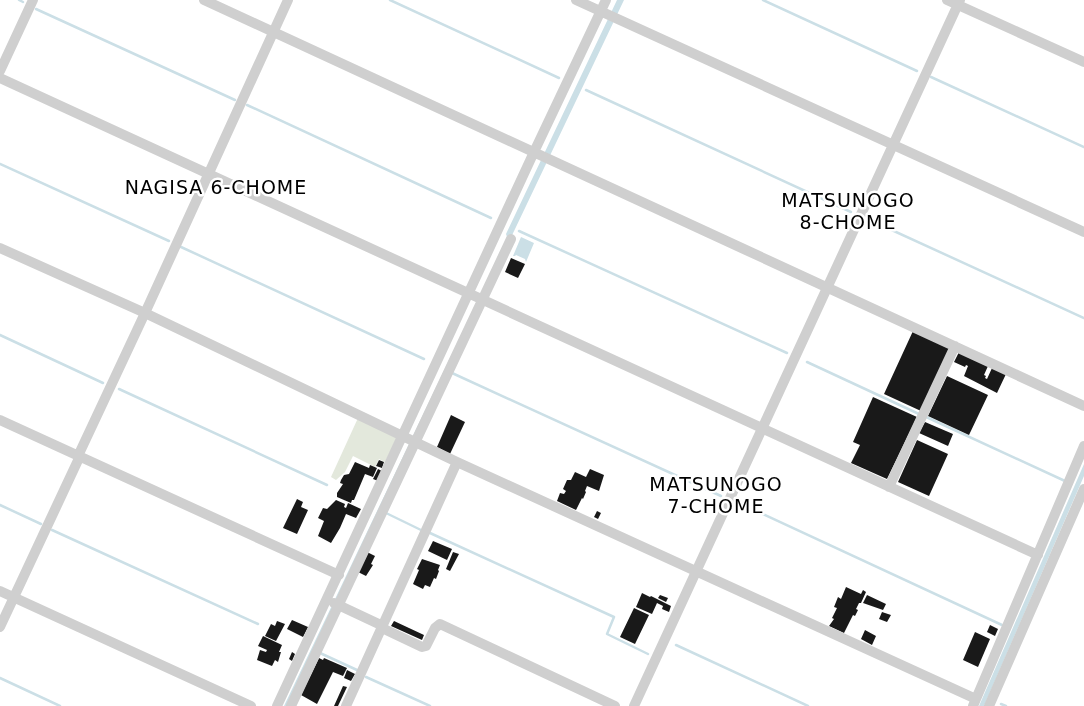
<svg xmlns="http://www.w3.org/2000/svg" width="1084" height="706" font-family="'DejaVu Sans',sans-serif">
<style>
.green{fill:#e3e8dc}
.water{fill:#cbdfe6}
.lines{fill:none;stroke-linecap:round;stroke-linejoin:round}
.stream{stroke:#cbdfe6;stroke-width:2.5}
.building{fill:#191919}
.minor{stroke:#cfcfcf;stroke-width:10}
.labels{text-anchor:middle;stroke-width:5;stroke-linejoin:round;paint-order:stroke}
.neighbourhood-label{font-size:19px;letter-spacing:1px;fill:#000;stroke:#fff}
</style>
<rect width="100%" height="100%" fill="#fff"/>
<path class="green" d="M 358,418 L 395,435 L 396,439 L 385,462 L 379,459 L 375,467 L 353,456 L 345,472 L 336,480 L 331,477 Z"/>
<path class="water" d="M 617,0 L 624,0 L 288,706 L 284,706 L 481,293 L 507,237 L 506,234 Z
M 521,237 L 534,243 L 526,262 L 525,259 L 516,255 L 515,256 L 513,256 Z
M 1084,464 L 1084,476 L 984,706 L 979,706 Z"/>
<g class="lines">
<path class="stream" d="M 19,0 L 23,2
M 390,0 L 559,78
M 763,0 L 917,71
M 36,9 L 235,100
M 931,77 L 1084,147
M 586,90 L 851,212
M 247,105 L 491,218
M 0,164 L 169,241
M 872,221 L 1084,318
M 519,231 L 787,353
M 181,247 L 424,359
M 0,335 L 103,383
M 807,362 L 919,414
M 452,373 L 721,496
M 119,389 L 327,485
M 924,416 L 1065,481
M 741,504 L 1002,625
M 0,505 L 41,524
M 386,513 L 421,530
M 52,530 L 258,624
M 430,533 L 614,617 L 607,634 L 648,654
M 676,645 L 808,706
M 320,653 L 357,670
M 366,677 L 430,706
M 0,678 L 60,706
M 1001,704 L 1006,706"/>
</g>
<path class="building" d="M 511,258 L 525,264 L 518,278 L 505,272 Z
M 913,331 L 950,348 L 921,411 L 884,394 Z
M 959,352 L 988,366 L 984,375 L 986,376 L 985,378 L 987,379 L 992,368 L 1006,374 L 997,393 L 964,376 L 968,366 L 966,365 L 965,367 L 954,362 Z
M 947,376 L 988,395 L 969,435 L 928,416 Z
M 873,397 L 917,417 L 887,479 L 851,463 L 860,445 L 853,442 Z
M 451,415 L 465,422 L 450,454 L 437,447 Z
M 925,422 L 953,434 L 948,446 L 919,433 Z
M 917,440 L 948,454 L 929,496 L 898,482 Z
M 379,460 L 384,462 L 382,468 L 376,466 Z
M 355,462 L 369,468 L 370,465 L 377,468 L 373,477 L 365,474 L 354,500 L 352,500 L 351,503 L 337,497 L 337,493 L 343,484 L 340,483 L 341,480 L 344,475 L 349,474 Z
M 378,469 L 382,471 L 378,481 L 373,479 Z
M 590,469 L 604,475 L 599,491 L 587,486 L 585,491 L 586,492 L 583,499 L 582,498 L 576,510 L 557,501 L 560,493 L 564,494 L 566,491 L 563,489 L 567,480 L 571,480 L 575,472 L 586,477 Z
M 297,499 L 303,502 L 301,507 L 308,510 L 297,534 L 283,528 Z
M 336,500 L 345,504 L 344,507 L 346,508 L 348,503 L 361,509 L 356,518 L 346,514 L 340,528 L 331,543 L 318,536 L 324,521 L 318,518 L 323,508 L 327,509 Z
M 597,511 L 601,513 L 598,519 L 594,517 Z
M 433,541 L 452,549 L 447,560 L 428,551 Z
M 367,552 L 375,556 L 371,564 L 373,565 L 366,576 L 358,572 Z
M 453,552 L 459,554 L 450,571 L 446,569 Z
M 422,559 L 440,565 L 438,570 L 439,571 L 436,579 L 434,578 L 430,587 L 425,585 L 423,589 L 413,584 L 419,570 L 417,569 Z
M 846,587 L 861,594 L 863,590 L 866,592 L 861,603 L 859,603 L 856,609 L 858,610 L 855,616 L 853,615 L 844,633 L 829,626 L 834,619 L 832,618 L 837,608 L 834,607 L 838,597 L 841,599 Z
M 642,593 L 650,597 L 651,596 L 671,606 L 669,612 L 662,609 L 663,606 L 657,603 L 652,614 L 636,607 Z
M 660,595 L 668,598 L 666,602 L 658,598 Z
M 867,595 L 886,604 L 883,610 L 863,603 Z
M 634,608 L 649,615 L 635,644 L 620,637 Z
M 882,612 L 891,615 L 887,622 L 879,619 Z
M 292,620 L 308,627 L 303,637 L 287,629 Z
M 277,621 L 285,624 L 276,641 L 265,636 L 271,624 L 275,626 Z
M 394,621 L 424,635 L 422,640 L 391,626 Z
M 990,625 L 998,629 L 995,636 L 987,632 Z
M 865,630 L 876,636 L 872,645 L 861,639 Z
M 975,632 L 990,639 L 978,667 L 963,660 Z
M 263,636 L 282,645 L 279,652 L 281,652 L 278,662 L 275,660 L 272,666 L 257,660 L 260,650 L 266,652 L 267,650 L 258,646 Z
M 292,652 L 295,654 L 292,661 L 289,659 Z
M 319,658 L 323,660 L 324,658 L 347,668 L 343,676 L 333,672 L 317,704 L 301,695 Z
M 347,670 L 355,674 L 351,681 L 344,678 Z
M 343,686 L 347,687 L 338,706 L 334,706 Z"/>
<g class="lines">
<path class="minor" d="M 204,0 L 1084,406
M 576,0 L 1084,232
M 947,0 L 1084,62
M 0,71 L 33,0
M 0,78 L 1038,555
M 0,248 L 145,313 L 457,462 L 976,699
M 0,420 L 339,575
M 78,456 L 145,313 L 288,0
M 889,487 L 955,346
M 0,591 L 251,706
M 334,603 L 383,626
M 0,627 L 80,456
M 382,628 L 422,647 L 426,646 L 435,628 L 440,624 L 615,706
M 277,706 L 534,152 L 606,0
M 291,706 L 511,239
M 346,706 L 457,462
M 634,706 L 960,0
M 973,706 L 1084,446
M 989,706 L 1084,489"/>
</g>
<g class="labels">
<g class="neighbourhood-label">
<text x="216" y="194">NAGISA 6-CHOME</text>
<text x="848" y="207">MATSUNOGO<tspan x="848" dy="22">8-CHOME</tspan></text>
<text x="716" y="491">MATSUNOGO<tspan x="716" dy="22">7-CHOME</tspan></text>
</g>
</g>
</svg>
